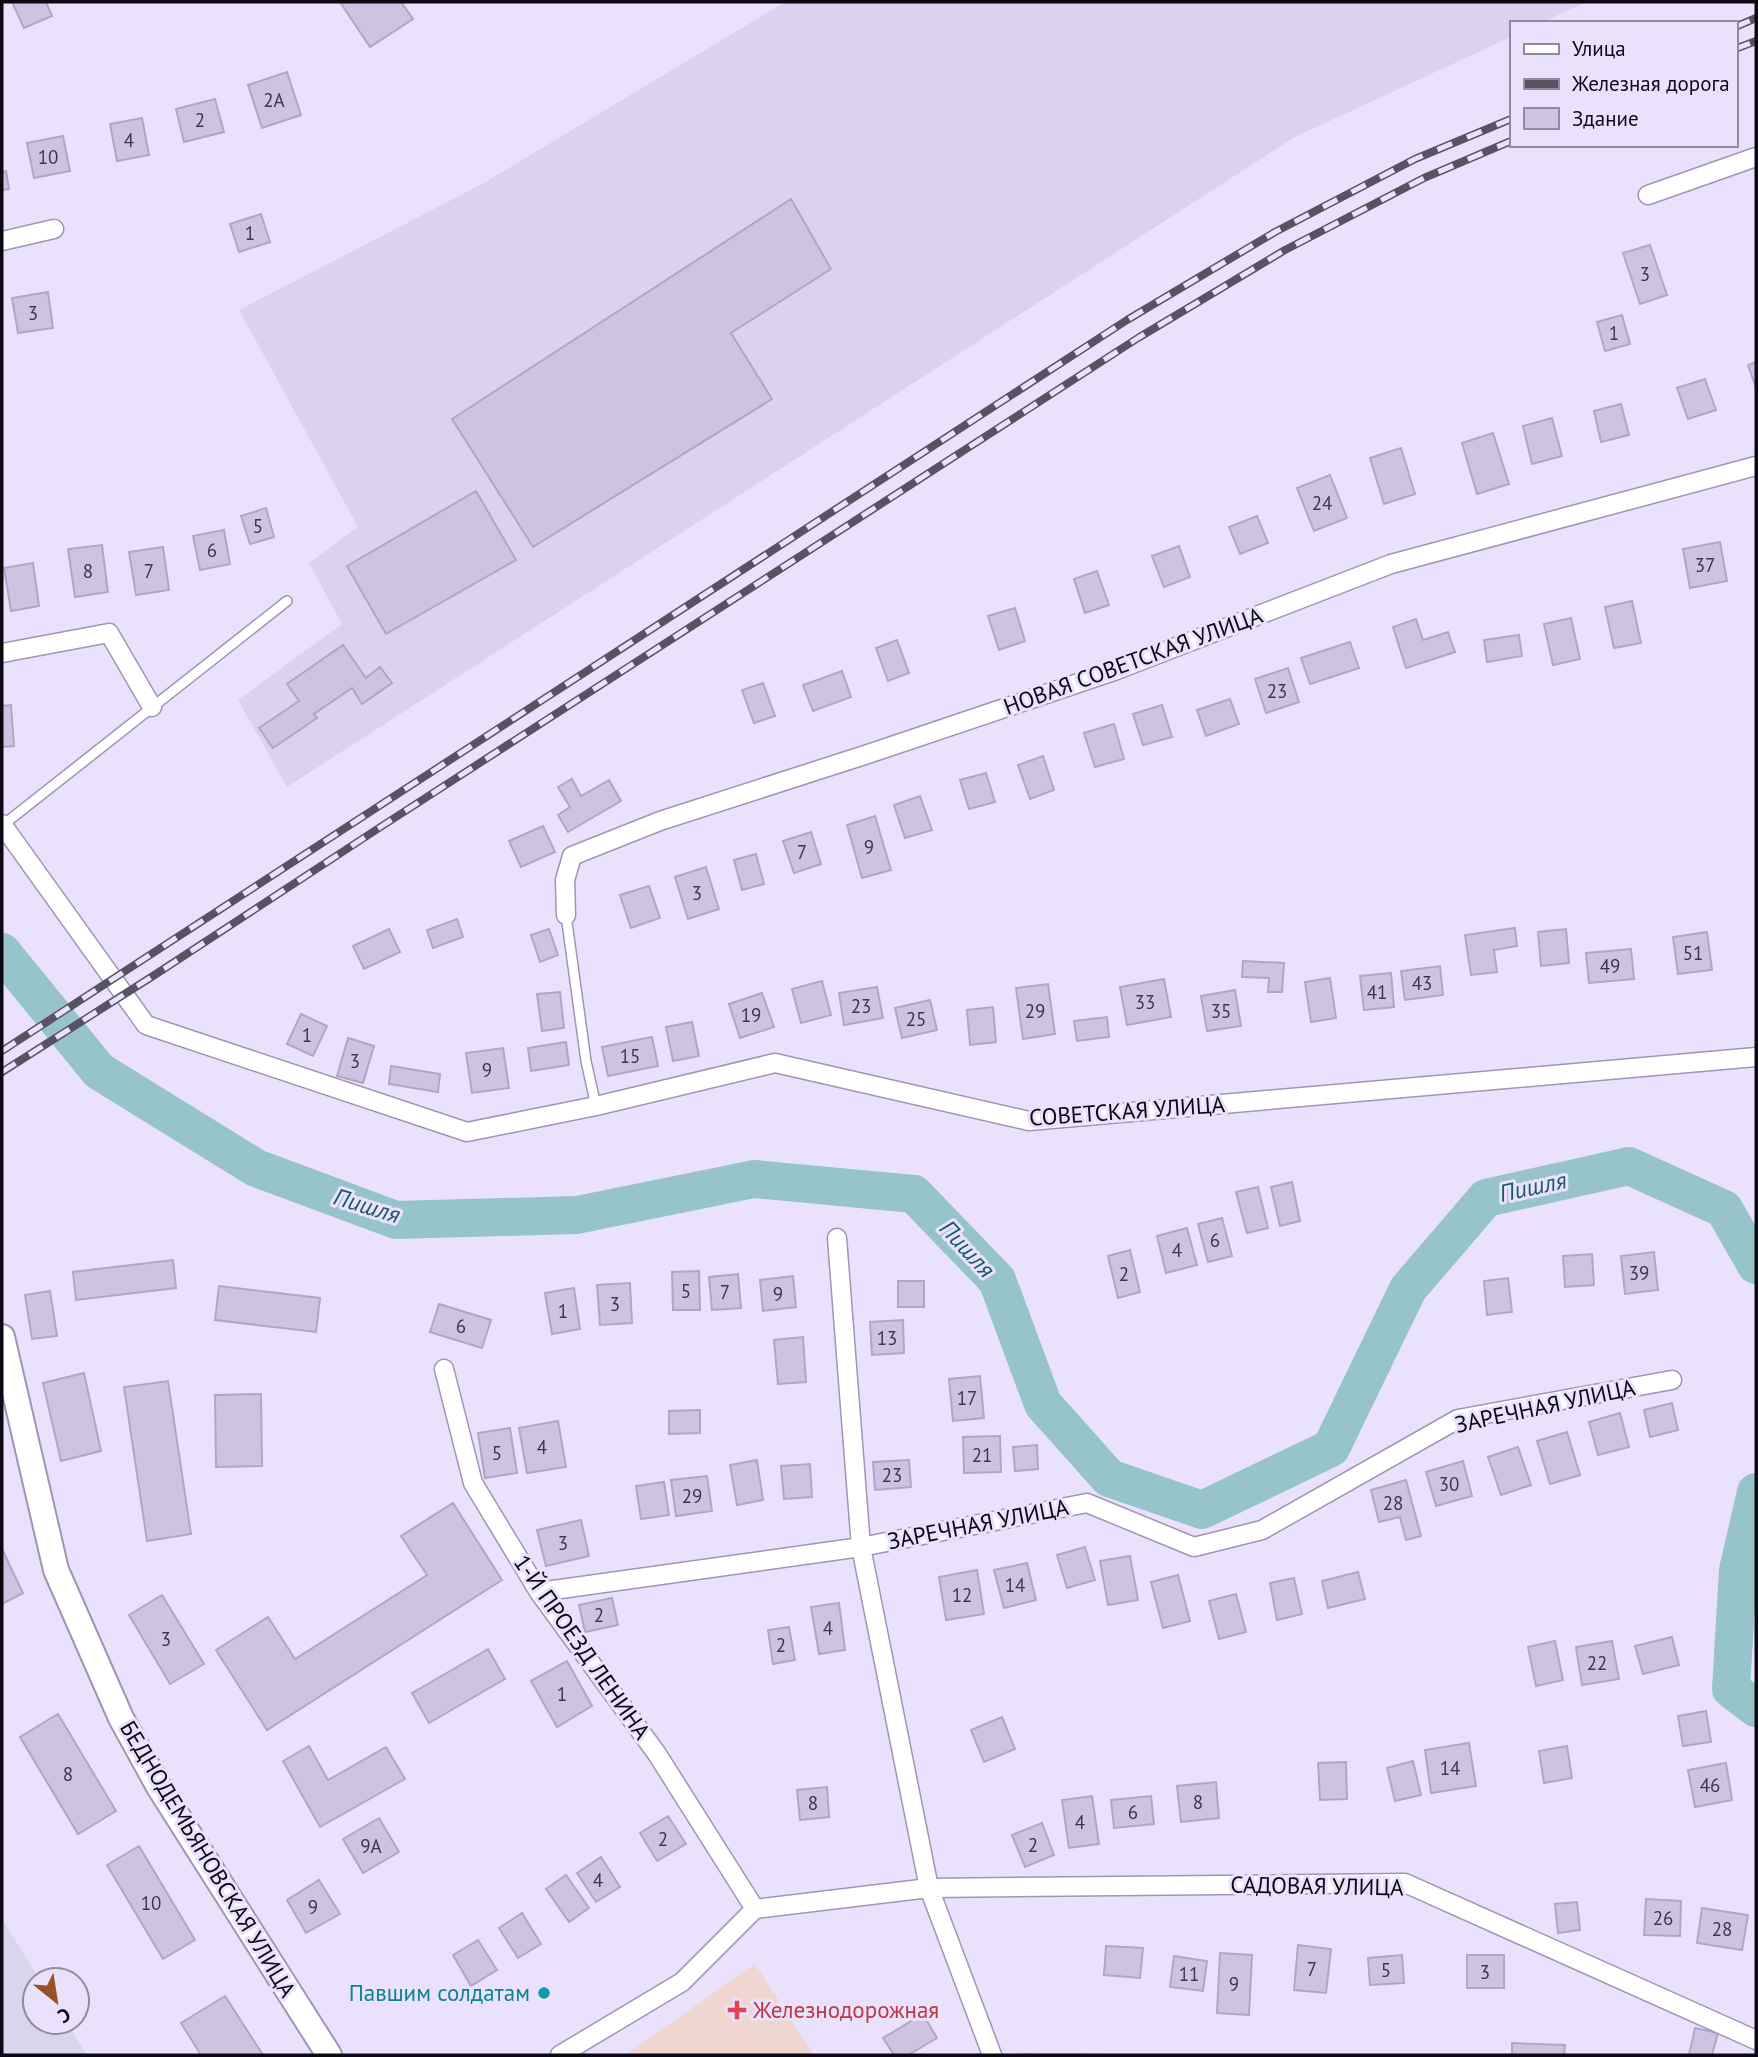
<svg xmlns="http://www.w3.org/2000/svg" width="1758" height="2057" font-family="'PT Sans',sans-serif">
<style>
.built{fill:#dbd2f1}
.education{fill:#d8d6ec}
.medical{fill:#f0d6d1}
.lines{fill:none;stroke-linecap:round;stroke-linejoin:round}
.river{stroke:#96c4ca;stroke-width:38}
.building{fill:#cec3e3;stroke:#b1a6c6;stroke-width:2}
.service-casing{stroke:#9f95b4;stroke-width:12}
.minor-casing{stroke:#9f95b4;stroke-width:21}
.secondary-casing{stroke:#9f95b4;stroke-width:28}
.service{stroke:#fff;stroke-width:9}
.minor{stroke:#fff;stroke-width:18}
.secondary{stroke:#fff;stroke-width:24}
.rail-casing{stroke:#585363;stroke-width:8}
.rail{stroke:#eae2fd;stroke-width:5;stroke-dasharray:16;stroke-linecap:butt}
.culture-dot{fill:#0f9aa8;stroke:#eae2fd;stroke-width:2.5}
.health-dot{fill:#e0444e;stroke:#eae2fd;stroke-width:2.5}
.labels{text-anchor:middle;stroke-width:6;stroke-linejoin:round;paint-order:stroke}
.number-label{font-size:19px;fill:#3d3848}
.street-label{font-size:23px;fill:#0d0914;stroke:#eae2fd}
.culture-label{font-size:23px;fill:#0d838f;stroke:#eae2fd;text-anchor:end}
.health-label{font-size:23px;fill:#be3a42;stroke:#eae2fd;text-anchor:start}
.water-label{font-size:24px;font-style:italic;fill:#1c5b63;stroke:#eae2fd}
</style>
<rect width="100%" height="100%" fill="#eae2fd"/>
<path class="built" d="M 785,2 L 1587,2 L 1541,23 L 1511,23 L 1511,37 L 1295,137 L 287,787 L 238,700 L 342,624 L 309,563 L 358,527 L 239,310 L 484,183 Z
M 1017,2052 L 1151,2055 L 1019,2055 Z"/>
<path class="education" d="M 2,1919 L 40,1980 L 35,1980 L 35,2022 L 66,2022 L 87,2055 L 2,2055 Z"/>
<path class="medical" d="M 755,1964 L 814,2055 L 625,2055 Z"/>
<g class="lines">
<path class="river" d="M 2,952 L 99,1071 L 256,1168 L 396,1220 L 577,1215 L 754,1179 L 914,1194 L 997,1280 L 1043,1404 L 1109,1478 L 1202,1510 L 1331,1448 L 1408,1289 L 1486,1198 L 1629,1166 L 1724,1209 L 1756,1265
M 1756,1492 L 1738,1570 L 1731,1689 L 1756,1708"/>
</g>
<path class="building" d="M 12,2 L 46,2 L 52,16 L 24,28 Z
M 340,2 L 401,2 L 413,19 L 370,47 Z
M 287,72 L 301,115 L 262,128 L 248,85 Z
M 215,99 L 224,132 L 184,142 L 176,109 Z
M 142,118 L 149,155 L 117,161 L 110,124 Z
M 63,136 L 70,171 L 34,178 L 27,143 Z
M 6,171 L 9,189 L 2,190 L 2,172 Z
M 791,199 L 831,269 L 731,333 L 772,399 L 533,547 L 452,419 Z
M 261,214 L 270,242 L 239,252 L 230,224 Z
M 1650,245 L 1667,295 L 1640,304 L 1623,253 Z
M 48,292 L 53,328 L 18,333 L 12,298 Z
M 1622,315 L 1630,344 L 1605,351 L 1597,322 Z
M 1756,362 L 1756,388 L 1748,365 Z
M 1705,379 L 1716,410 L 1688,419 L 1677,388 Z
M 1621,404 L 1629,435 L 1601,442 L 1594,411 Z
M 1552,418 L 1562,456 L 1532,464 L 1523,426 Z
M 1493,433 L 1509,484 L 1477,494 L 1462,443 Z
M 1401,448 L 1415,494 L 1384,504 L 1370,458 Z
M 1330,475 L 1347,518 L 1314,531 L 1297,488 Z
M 476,491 L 516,560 L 386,634 L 347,566 Z
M 266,508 L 274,537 L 250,544 L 241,516 Z
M 1257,516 L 1268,543 L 1240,554 L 1229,527 Z
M 224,530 L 230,564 L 200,570 L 193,536 Z
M 1720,542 L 1727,581 L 1690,588 L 1683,549 Z
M 102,545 L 108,592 L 75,597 L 68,549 Z
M 1179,546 L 1190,577 L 1164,587 L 1152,556 Z
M 163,547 L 169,590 L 136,595 L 129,552 Z
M 33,563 L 39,606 L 11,611 L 4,568 Z
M 1097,571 L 1109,605 L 1085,613 L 1074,579 Z
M 1632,601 L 1641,643 L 1614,648 L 1605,607 Z
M 1015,608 L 1025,641 L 999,650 L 988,616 Z
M 1571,618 L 1580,659 L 1553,665 L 1544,624 Z
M 1416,619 L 1423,640 L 1448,632 L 1455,652 L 1406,668 L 1393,627 Z
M 1519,635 L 1522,656 L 1487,662 L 1484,640 Z
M 897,640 L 909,673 L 888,681 L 876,648 Z
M 1350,642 L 1359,668 L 1310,684 L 1301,658 Z
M 343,645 L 366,678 L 380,667 L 392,683 L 362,704 L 352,688 L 314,714 L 317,718 L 273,748 L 259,728 L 299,701 L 287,684 Z
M 1288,668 L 1299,702 L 1266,713 L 1255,679 Z
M 842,671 L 851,697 L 813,711 L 803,685 Z
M 763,683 L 775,716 L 754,723 L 742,690 Z
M 1230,699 L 1239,724 L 1206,736 L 1197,710 Z
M 11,705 L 14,746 L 2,747 L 2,706 Z
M 1162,705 L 1172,737 L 1143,745 L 1133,714 Z
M 1114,724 L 1124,759 L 1095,767 L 1084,733 Z
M 1043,756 L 1054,790 L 1030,799 L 1018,765 Z
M 986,773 L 995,802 L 969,809 L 960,780 Z
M 572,779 L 581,796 L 609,780 L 621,801 L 568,832 L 558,815 L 570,807 L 558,787 Z
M 920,796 L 932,830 L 905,838 L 894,805 Z
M 875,816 L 891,870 L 862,878 L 847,825 Z
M 543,826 L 555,852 L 521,867 L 509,841 Z
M 811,832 L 821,864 L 794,873 L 783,841 Z
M 756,854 L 764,884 L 742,890 L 734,860 Z
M 706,867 L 719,909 L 688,919 L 675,877 Z
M 649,886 L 660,918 L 631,928 L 620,895 Z
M 457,919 L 463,937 L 433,948 L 427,930 Z
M 1515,928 L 1517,946 L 1494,950 L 1497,972 L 1471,975 L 1465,935 Z
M 389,929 L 400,952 L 364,969 L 353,946 Z
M 549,929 L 558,955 L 540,962 L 531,935 Z
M 1566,929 L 1569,963 L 1541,966 L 1538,932 Z
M 1707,932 L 1712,970 L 1678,974 L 1673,937 Z
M 1631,949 L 1634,979 L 1589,983 L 1586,953 Z
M 1243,961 L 1284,963 L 1282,992 L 1268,992 L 1269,978 L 1242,977 Z
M 1440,966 L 1443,995 L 1405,1000 L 1401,971 Z
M 1391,973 L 1394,1007 L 1364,1010 L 1360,976 Z
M 1330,978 L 1336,1018 L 1311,1022 L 1305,982 Z
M 1164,979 L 1171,1017 L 1127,1025 L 1120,987 Z
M 822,981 L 831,1015 L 801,1023 L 792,989 Z
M 1048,984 L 1055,1034 L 1023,1039 L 1016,988 Z
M 877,987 L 883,1018 L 844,1025 L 839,993 Z
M 1235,990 L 1241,1026 L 1207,1031 L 1201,996 Z
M 560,992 L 564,1028 L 542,1031 L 537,994 Z
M 762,993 L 774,1027 L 740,1038 L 729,1004 Z
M 930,1000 L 937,1030 L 902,1038 L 895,1008 Z
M 993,1007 L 996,1042 L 970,1045 L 967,1010 Z
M 301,1014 L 327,1026 L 313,1056 L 287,1044 Z
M 1107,1017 L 1109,1037 L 1077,1041 L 1074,1021 Z
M 692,1022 L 699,1056 L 673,1061 L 666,1027 Z
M 652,1037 L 658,1066 L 608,1076 L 602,1047 Z
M 348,1038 L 374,1046 L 363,1083 L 337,1076 Z
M 566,1042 L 569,1065 L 531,1071 L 528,1048 Z
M 503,1048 L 509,1088 L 472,1093 L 466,1053 Z
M 391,1066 L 440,1074 L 438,1092 L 389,1084 Z
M 1292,1182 L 1300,1221 L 1280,1226 L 1271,1187 Z
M 1258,1187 L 1268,1228 L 1247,1233 L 1236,1192 Z
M 1222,1218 L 1232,1256 L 1208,1262 L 1198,1224 Z
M 1187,1228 L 1197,1265 L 1166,1273 L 1157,1236 Z
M 1130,1250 L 1140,1292 L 1118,1298 L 1108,1256 Z
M 1654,1252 L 1658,1290 L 1625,1294 L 1621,1256 Z
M 1592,1254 L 1594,1285 L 1565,1287 L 1563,1256 Z
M 173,1260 L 176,1288 L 76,1300 L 73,1272 Z
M 699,1271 L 700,1310 L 673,1310 L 672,1272 Z
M 738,1274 L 741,1308 L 712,1310 L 709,1277 Z
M 793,1276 L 796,1307 L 763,1311 L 760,1280 Z
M 1508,1278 L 1512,1312 L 1487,1315 L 1484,1281 Z
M 898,1281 L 924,1281 L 924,1307 L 898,1307 Z
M 630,1283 L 632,1323 L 600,1325 L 597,1285 Z
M 219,1286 L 320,1298 L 316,1332 L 215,1320 Z
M 574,1288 L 580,1329 L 552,1334 L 545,1293 Z
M 50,1291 L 57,1336 L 32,1339 L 25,1295 Z
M 439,1304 L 491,1320 L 482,1348 L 430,1332 Z
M 903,1320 L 904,1353 L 872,1355 L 870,1322 Z
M 803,1337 L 806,1382 L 778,1384 L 774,1340 Z
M 84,1373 L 101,1451 L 61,1461 L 43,1383 Z
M 980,1376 L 984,1418 L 953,1421 L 949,1379 Z
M 168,1381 L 191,1534 L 147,1541 L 124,1387 Z
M 261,1394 L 262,1466 L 216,1467 L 215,1395 Z
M 1672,1403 L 1678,1430 L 1650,1437 L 1644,1410 Z
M 700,1410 L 700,1433 L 669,1434 L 669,1411 Z
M 1620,1413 L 1629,1447 L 1598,1455 L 1589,1422 Z
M 558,1421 L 566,1467 L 527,1473 L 519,1428 Z
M 510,1428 L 517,1473 L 485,1478 L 478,1433 Z
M 1567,1432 L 1580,1475 L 1550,1484 L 1537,1441 Z
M 1000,1436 L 1001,1472 L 964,1473 L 963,1437 Z
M 1037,1445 L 1038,1469 L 1015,1471 L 1013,1447 Z
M 1518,1447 L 1531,1485 L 1501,1495 L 1488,1457 Z
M 757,1460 L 763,1500 L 737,1505 L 730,1465 Z
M 909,1460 L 911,1487 L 875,1490 L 873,1462 Z
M 1463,1461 L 1472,1496 L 1436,1506 L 1426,1472 Z
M 810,1464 L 812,1497 L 784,1499 L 781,1466 Z
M 707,1476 L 712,1511 L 676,1516 L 671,1480 Z
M 1406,1480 L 1421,1536 L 1406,1540 L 1400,1517 L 1379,1522 L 1371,1490 Z
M 664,1482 L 669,1515 L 641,1519 L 636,1486 Z
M 453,1503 L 502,1580 L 267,1730 L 216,1650 L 268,1617 L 295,1659 L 427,1575 L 401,1536 Z
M 581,1520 L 589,1556 L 546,1566 L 537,1530 Z
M 1085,1547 L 1095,1580 L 1067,1588 L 1057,1555 Z
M 2,1549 L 23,1593 L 2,1604 Z
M 1130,1556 L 1138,1600 L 1108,1605 L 1100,1561 Z
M 1027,1563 L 1036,1600 L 1004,1608 L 994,1570 Z
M 977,1570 L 984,1614 L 946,1620 L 939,1577 Z
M 1358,1572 L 1365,1599 L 1328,1608 L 1322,1581 Z
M 1178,1575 L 1190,1621 L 1163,1628 L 1151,1582 Z
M 1294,1578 L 1302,1614 L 1277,1620 L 1270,1583 Z
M 1236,1594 L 1246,1632 L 1219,1639 L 1209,1601 Z
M 162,1595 L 204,1664 L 170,1684 L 129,1615 Z
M 612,1598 L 618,1625 L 585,1632 L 579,1605 Z
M 839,1603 L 845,1650 L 819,1654 L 811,1607 Z
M 789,1627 L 795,1660 L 773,1664 L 768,1630 Z
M 1672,1637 L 1679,1665 L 1643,1674 L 1635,1646 Z
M 1555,1641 L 1563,1680 L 1536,1686 L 1528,1647 Z
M 1612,1641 L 1619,1679 L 1582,1685 L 1576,1647 Z
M 488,1649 L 505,1679 L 429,1723 L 412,1693 Z
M 567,1661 L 592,1706 L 557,1727 L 531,1681 Z
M 1706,1711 L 1711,1742 L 1683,1746 L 1678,1716 Z
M 58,1714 L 116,1811 L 78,1834 L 20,1737 Z
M 1002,1717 L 1015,1749 L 984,1762 L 971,1730 Z
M 1469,1743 L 1476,1786 L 1431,1793 L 1425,1750 Z
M 309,1746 L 328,1780 L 386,1747 L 405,1779 L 320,1827 L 283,1761 Z
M 1567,1746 L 1572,1778 L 1544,1783 L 1539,1751 Z
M 1413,1761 L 1421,1795 L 1395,1801 L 1387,1768 Z
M 1346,1762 L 1347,1799 L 1320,1800 L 1318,1763 Z
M 1726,1763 L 1732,1800 L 1695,1807 L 1688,1770 Z
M 1216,1782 L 1219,1818 L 1181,1822 L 1177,1786 Z
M 827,1787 L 829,1817 L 800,1820 L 797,1790 Z
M 1092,1796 L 1099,1844 L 1069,1848 L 1062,1800 Z
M 1151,1796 L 1154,1824 L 1114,1828 L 1111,1800 Z
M 668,1816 L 686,1844 L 657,1861 L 640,1833 Z
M 379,1818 L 399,1852 L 363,1873 L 343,1839 Z
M 1042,1823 L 1054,1855 L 1025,1867 L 1012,1835 Z
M 139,1846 L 195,1940 L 163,1959 L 107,1865 Z
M 601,1857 L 620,1887 L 596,1902 L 577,1873 Z
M 566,1875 L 589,1908 L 569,1922 L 546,1889 Z
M 319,1880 L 340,1914 L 306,1933 L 287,1900 Z
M 1646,1899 L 1681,1901 L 1680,1936 L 1644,1935 Z
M 1577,1902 L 1580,1930 L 1558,1933 L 1555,1904 Z
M 1702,1908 L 1748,1915 L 1742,1950 L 1697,1943 Z
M 522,1913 L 541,1944 L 518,1958 L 499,1928 Z
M 478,1940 L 497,1970 L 471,1986 L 453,1955 Z
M 1298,1945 L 1331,1949 L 1326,1993 L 1294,1990 Z
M 1106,1946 L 1143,1948 L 1140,1978 L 1104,1975 Z
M 1220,1953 L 1252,1955 L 1249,2015 L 1217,2013 Z
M 1402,1955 L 1404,1983 L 1370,1985 L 1368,1958 Z
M 1467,1955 L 1504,1955 L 1504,1988 L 1467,1988 Z
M 1174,1956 L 1207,1961 L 1203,1991 L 1170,1987 Z
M 225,1996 L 263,2055 L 201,2055 L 181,2023 Z
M 923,2014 L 937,2038 L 908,2055 L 894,2055 L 883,2038 Z
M 1695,2028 L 1718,2033 L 1712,2055 L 1689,2055 Z
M 1512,2043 L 1565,2045 L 1564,2055 L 1512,2055 Z"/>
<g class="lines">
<defs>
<path id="service" d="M 3,825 L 287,601
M 566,915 L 586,1061 L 596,1106"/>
<path id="minor" d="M 1648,195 L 1756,157
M 2,241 L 54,229
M 2,653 L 109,633 L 152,707
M 2,824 L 146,1025 L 467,1132 L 596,1106 L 775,1063 L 1029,1121 L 1756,1057
M 566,915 L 565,880 L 572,856 L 660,821 L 868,754 L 1114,671 L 1391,564 L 1756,466
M 837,1238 L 861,1547 L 929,1888 L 992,2055
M 444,1369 L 473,1483 L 539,1592 L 657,1754 L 755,1909
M 539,1592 L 861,1547 L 1087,1503 L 1194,1547 L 1262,1530 L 1458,1419 L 1672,1380
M 560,2055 L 682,1982 L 755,1909 L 929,1888 L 1405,1883 L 1756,2040"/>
<path id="secondary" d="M 2,1337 L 56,1570 L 121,1718 L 159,1787 L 329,2055"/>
</defs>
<use href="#service" class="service-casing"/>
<use href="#minor" class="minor-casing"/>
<use href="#secondary" class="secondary-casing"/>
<use href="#service" class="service"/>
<use href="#minor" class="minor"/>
<use href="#secondary" class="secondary"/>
<defs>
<path id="rail" d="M 1735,27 L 1756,18
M 1735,49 L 1756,41
M 2,1051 L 1127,320 L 1275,232 L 1415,159 L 1511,119
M 2,1072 L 153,976 L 382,826 L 1138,338 L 1285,250 L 1424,178 L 1511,141"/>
</defs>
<use href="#rail" class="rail-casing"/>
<use href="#rail" class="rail"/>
</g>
<circle class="culture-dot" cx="544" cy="1993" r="7"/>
<path class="health-dot" d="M733.5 1999.5h7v7h7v7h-7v7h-7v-7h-7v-7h7z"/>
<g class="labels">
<g class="number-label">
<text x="274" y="107">2А</text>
<text x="200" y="127">2</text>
<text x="129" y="147">4</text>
<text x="48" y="164">10</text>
<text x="250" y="240">1</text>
<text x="1645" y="281">3</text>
<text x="33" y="320">3</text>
<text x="1614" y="340">1</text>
<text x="1322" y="510">24</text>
<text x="258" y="533">5</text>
<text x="212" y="557">6</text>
<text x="1705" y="572">37</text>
<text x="88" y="578">8</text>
<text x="149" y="578">7</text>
<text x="1277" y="698">23</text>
<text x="869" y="854">9</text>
<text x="802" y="859">7</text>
<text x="697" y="900">3</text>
<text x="1693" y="960">51</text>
<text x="1610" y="973">49</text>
<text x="1422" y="990">43</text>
<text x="1377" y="999">41</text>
<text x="1145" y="1009">33</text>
<text x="861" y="1013">23</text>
<text x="1035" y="1018">29</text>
<text x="1221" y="1018">35</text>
<text x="751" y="1022">19</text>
<text x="916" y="1026">25</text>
<text x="307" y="1042">1</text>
<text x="630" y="1063">15</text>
<text x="355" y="1068">3</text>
<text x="487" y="1077">9</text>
<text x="1215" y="1247">6</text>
<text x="1177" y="1257">4</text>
<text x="1639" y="1280">39</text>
<text x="1124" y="1281">2</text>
<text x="686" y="1298">5</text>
<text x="725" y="1299">7</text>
<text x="778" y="1301">9</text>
<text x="615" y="1311">3</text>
<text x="563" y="1318">1</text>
<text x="461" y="1333">6</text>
<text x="887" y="1345">13</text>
<text x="967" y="1405">17</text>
<text x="542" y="1454">4</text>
<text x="497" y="1460">5</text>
<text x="982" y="1462">21</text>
<text x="892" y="1482">23</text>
<text x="1449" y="1491">30</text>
<text x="692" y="1503">29</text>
<text x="1393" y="1510">28</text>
<text x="563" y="1550">3</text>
<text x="1015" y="1592">14</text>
<text x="962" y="1602">12</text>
<text x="599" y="1622">2</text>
<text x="828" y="1635">4</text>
<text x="166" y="1646">3</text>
<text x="781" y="1652">2</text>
<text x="1597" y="1670">22</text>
<text x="562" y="1701">1</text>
<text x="1450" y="1775">14</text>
<text x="68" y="1781">8</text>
<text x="1710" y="1792">46</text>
<text x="1198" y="1809">8</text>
<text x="813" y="1810">8</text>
<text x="1133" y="1819">6</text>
<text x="1080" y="1829">4</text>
<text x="663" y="1846">2</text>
<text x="1033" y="1852">2</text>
<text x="371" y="1853">9А</text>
<text x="598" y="1887">4</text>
<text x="151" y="1910">10</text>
<text x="313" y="1914">9</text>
<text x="1663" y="1925">26</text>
<text x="1722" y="1936">28</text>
<text x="1312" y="1976">7</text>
<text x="1386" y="1977">5</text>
<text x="1485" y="1979">3</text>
<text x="1189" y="1981">11</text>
<text x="1234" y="1991">9</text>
</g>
<g class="street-label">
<text transform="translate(1133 661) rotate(-20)" y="8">НОВАЯ СОВЕТСКАЯ УЛИЦА</text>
<text transform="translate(1127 1111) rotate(-4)" y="8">СОВЕТСКАЯ УЛИЦА</text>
<text transform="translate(1545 1406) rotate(-12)" y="8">ЗАРЕЧНАЯ УЛИЦА</text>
<text transform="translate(978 1524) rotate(-11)" y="8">ЗАРЕЧНАЯ УЛИЦА</text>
<text transform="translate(582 1647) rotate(55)" y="8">1-Й ПРОЕЗД ЛЕНИНА</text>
<text transform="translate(208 1859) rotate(59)" y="8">БЕДНОДЕМЬЯНОВСКАЯ УЛИЦА</text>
<text transform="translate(1317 1886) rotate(1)" y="8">САДОВАЯ УЛИЦА</text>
</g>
<g class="culture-label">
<text x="530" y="2001">Павшим солдатам</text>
</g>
<g class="health-label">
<text x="753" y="2018">Железнодорожная</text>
</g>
<g class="water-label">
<text transform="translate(1533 1187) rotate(-12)" y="8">Пишля</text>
<text transform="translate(367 1206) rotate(17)" y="8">Пишля</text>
<text transform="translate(967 1249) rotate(47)" y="8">Пишля</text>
</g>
</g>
<rect width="1758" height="2057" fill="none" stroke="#0d0914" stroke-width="7"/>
<rect x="1510" y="21" width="228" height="126" fill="#eae2fd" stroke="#928ba0" stroke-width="2"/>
<rect x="1524" y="44" width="35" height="10" fill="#ffffff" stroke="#928ba0" stroke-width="2"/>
<text x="1572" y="56" font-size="21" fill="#0d0914">Улица</text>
<rect x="1524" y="79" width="35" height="10" fill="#585363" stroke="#928ba0" stroke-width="2"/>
<text x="1572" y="91" font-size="21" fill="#0d0914">Железная дорога</text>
<rect x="1524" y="108" width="35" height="21" fill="#cec3e3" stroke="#928ba0" stroke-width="2"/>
<text x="1572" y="126" font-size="21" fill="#0d0914">Здание</text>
<g transform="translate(56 2001) rotate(150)"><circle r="33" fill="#eae2fd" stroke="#928ba0" stroke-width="2"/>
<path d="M0-5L12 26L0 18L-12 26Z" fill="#985228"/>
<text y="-10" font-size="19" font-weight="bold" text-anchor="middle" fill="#0d0914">С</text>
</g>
</svg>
